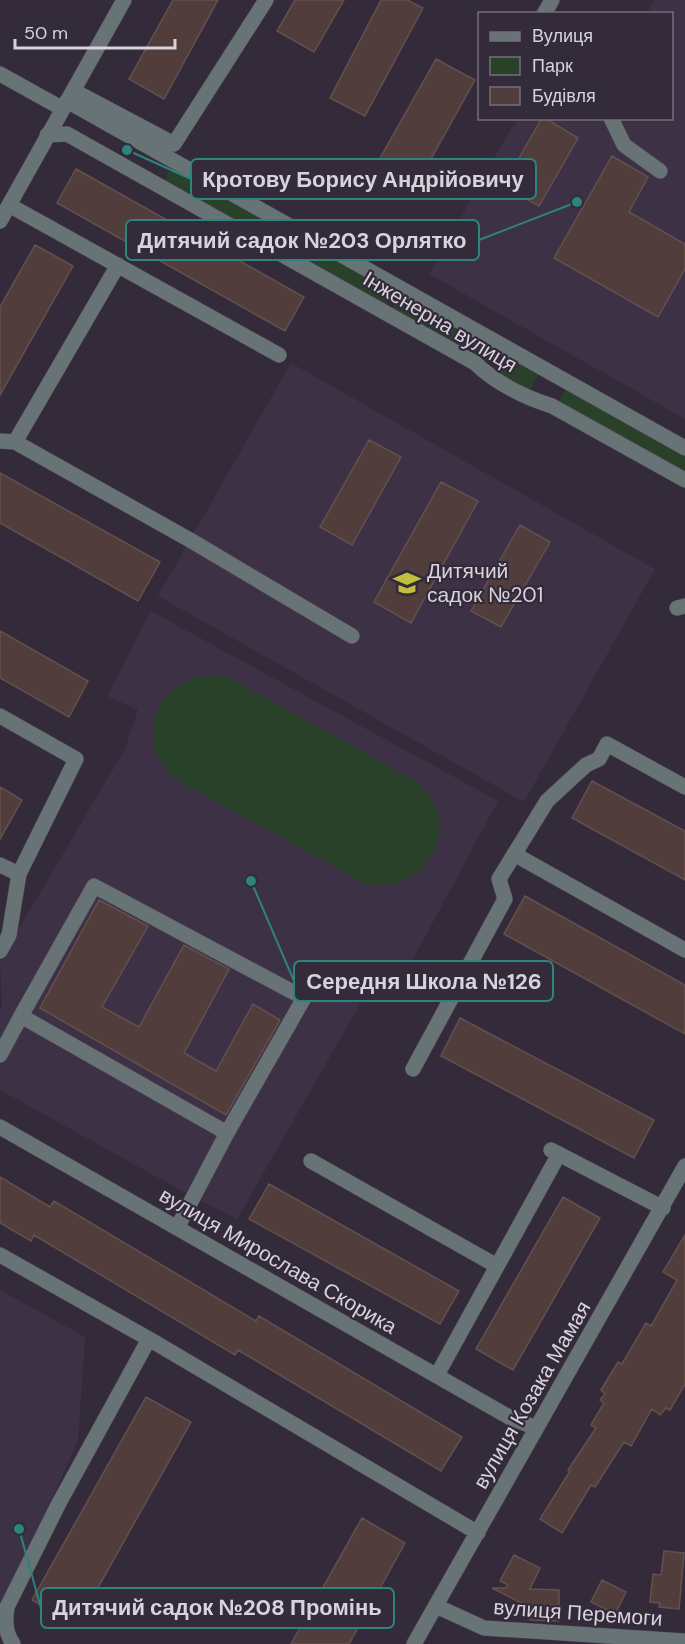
<svg xmlns="http://www.w3.org/2000/svg" width="685" height="1644" font-family="'DM Sans',sans-serif">
<style>
.built{fill:#3d3146}
.green{fill:#294129}
.building{fill:#513d3b;stroke:#65504f;stroke-width:1.5}
.lines{fill:none;stroke-linecap:round;stroke-linejoin:round}
.minor-casing{stroke:#4d4654;stroke-width:16}
.minor{stroke:#687375;stroke-width:15}
.labels{text-anchor:middle;stroke-width:4.5;stroke-linejoin:round;paint-order:stroke}
.street-label{font-size:21px;fill:#d7d2dc;stroke:#332b3a}
.poi-label{font-size:21px;fill:#d7d2dc;stroke:#332b3a;text-anchor:start}
.leader{fill:none;stroke:#2d847e;stroke-width:2}
.callout-dot{fill:#2d847e;stroke:#332b3a;stroke-width:2}
.callout{fill:#332b3a;stroke:#2d847e;stroke-width:2}
.callout-label{font-size:22px;text-anchor:middle;font-weight:bold;fill:#d7d2dc}
</style>
<rect width="100%" height="100%" fill="#332b3a"/>
<path class="built" d="M 655,0 L 685,0 L 685,419 L 429,274 L 510,130 L 519,119 L 672,118 L 672,14 L 647,13 Z
M 291,363 L 655,569 L 524,802 L 158,596 Z
M 151,611 L 498,801 L 405,974 L 383,964 L 237,1219 L 193,1197 L 0,1090 L 0,1009 L 2,1006 L 0,960 L 124,751 L 138,710 L 107,696 Z
M 0,1290 L 85,1337 L 78,1440 L 0,1617 Z"/>
<path class="green" d="M 173,164 L 198,178 L 188,196 L 163,182 Z
M 204,181 L 395,289 L 385,306 L 194,199 Z
M 401,292 L 485,340 L 475,357 L 391,310 Z
M 509,353 L 540,371 L 528,393 L 496,376 Z
M 567,386 L 685,452 L 685,477 L 557,404 Z
M 213,675 L 230,678 L 419,783 C 428,793 434,802 438,815 C 447,848 417,886 382,885 C 376,885 370,884 364,883 L 175,779 C 166,770 158,761 155,748 C 148,718 165,687 194,678 C 200,676 207,676 213,675 Z"/>
<path class="building" d="M 173,0 L 218,0 L 164,99 L 129,79 Z
M 295,0 L 344,0 L 314,52 L 277,31 Z
M 381,0 L 407,0 L 423,8 L 365,116 L 330,98 Z
M 436,59 L 475,80 L 418,182 L 379,160 Z
M 542,118 L 545,118 L 578,138 L 539,206 L 503,186 Z
M 612,156 L 648,177 L 629,212 L 685,244 L 685,269 L 658,317 L 554,258 Z
M 76,169 L 304,297 L 285,331 L 57,203 Z
M 35,245 L 73,266 L 0,395 L 0,307 Z
M 369,440 L 401,457 L 352,545 L 320,527 Z
M 0,473 L 160,562 L 138,601 L 0,523 Z
M 441,482 L 478,501 L 411,623 L 374,602 Z
M 520,525 L 550,542 L 501,627 L 471,611 Z
M 0,631 L 88,681 L 69,717 L 0,678 Z
M 592,781 L 685,831 L 685,880 L 572,818 Z
M 0,787 L 22,800 L 0,839 Z
M 525,896 L 685,985 L 685,1034 L 504,934 Z
M 99,900 L 148,926 L 102,1007 L 139,1027 L 184,945 L 229,969 L 184,1053 L 216,1071 L 253,1004 L 280,1020 L 226,1115 L 40,1008 Z
M 460,1018 L 654,1120 L 634,1158 L 441,1056 Z
M 0,1177 L 50,1207 L 54,1201 L 256,1321 L 259,1316 L 462,1437 L 441,1471 L 238,1350 L 235,1355 L 34,1235 L 31,1241 L 0,1223 Z
M 269,1184 L 459,1291 L 440,1324 L 249,1219 Z
M 563,1197 L 600,1218 L 513,1370 L 476,1349 Z
M 685,1235 L 685,1384 L 670,1410 L 666,1408 L 660,1415 L 652,1409 L 631,1446 L 624,1442 L 595,1487 L 591,1485 L 562,1533 L 540,1519 L 570,1471 L 568,1470 L 596,1428 L 591,1425 L 604,1403 L 600,1400 L 605,1394 L 601,1390 L 618,1362 L 622,1364 L 646,1323 L 651,1326 L 677,1280 L 663,1272 Z
M 146,1397 L 191,1422 L 77,1625 L 32,1600 Z
M 362,1518 L 405,1543 L 349,1644 L 291,1644 Z
M 664,1551 L 684,1553 L 679,1609 L 659,1607 L 660,1603 L 650,1602 L 653,1574 L 661,1575 Z
M 514,1555 L 540,1568 L 530,1589 L 559,1590 L 559,1621 L 530,1620 L 531,1608 L 492,1588 L 506,1588 L 508,1585 L 500,1581 Z
M 602,1580 L 626,1592 L 615,1614 L 591,1602 Z"/>
<g class="lines">
<defs>
<path id="minor" d="M 544,14 L 552,0
M 0,74 L 63,109
M 74,91 L 174,144 L 266,0
M 67,101 L 685,448
M 611,118 L 624,145 L 660,171
M 47,135 L 67,134 L 475,363 C 497,384 524,397 552,406 L 685,480
M 9,205 L 279,355
M 0,221 L 124,0
M 0,441 L 15,442 L 190,540 L 352,636
M 15,442 L 118,265
M 677,608 L 685,606
M 0,716 L 76,759 L 19,874 L 9,935 L 0,951
M 514,854 L 685,950
M 0,865 L 19,874
M 21,1016 L 94,886 L 304,998 L 227,1133
M 0,1055 L 21,1016 L 227,1133 L 177,1228
M 413,1069 L 505,899 L 499,879 L 547,801 L 586,765 L 599,759 L 607,744 L 685,787
M 0,1127 L 509,1417 L 536,1428
M 551,1150 L 663,1208
M 311,1161 L 497,1266
M 0,1255 L 149,1339 L 58,1505 L 7,1607 C 5,1621 5,1632 13,1644
M 149,1339 L 478,1533
M 437,1375 L 559,1154
M 436,1606 L 484,1628 L 685,1641
M 414,1644 L 685,1166"/>
</defs>
<use href="#minor" class="minor-casing"/>
<use href="#minor" class="minor"/>
</g>
<defs>
<symbol id="school-bare" viewBox="-9 -9 18 18"><path d="M0-5L7-2L0 1L-7-2ZM-4 1L0 2.5L4 1V4Q0 6-4 4Z" fill="#c1be40" stroke="#332b3a" stroke-width="2.5" paint-order="stroke"/></symbol>
</defs>
<g fill-rule="evenodd">
<use href="#school-bare" x="388" y="564" width="38" height="38"/>
</g>
<g class="labels">
<g class="street-label">
<text transform="translate(440 322) rotate(31)" y="7">Інженерна вулиця</text>
<text transform="translate(278 1261) rotate(30)" y="7">вулиця Мирослава Скорика</text>
<text transform="translate(532 1395) rotate(-60)" y="7">вулиця Козака Мамая</text>
<text transform="translate(578 1613) rotate(4)" y="7">вулиця Перемоги</text>
</g>
<g class="poi-label">
<text x="427" y="578">Дитячий<tspan x="427" dy="24">садок №201</tspan></text>
</g>
</g>
<path class="leader" d="M127 150L191 179M577 202L479 240M251 881L294 981M19 1529L41 1608"/>
<g class="callout-dot">
<circle cx="127" cy="150" r="6"/>
<circle cx="577" cy="202" r="6"/>
<circle cx="251" cy="881" r="6"/>
<circle cx="19" cy="1529" r="6"/>
</g>
<g class="callout">
<rect x="191" y="159" width="345" height="40" rx="6"/>
<rect x="126" y="220" width="353" height="40" rx="6"/>
<rect x="294" y="961" width="259" height="40" rx="6"/>
<rect x="41" y="1588" width="353" height="40" rx="6"/>
</g>
<g class="callout-label">
<text x="363" y="187">Кротову Борису Андрійовичу</text>
<text x="302" y="248">Дитячий садок №203 Орлятко</text>
<text x="424" y="989">Середня Школа №126</text>
<text x="217" y="1615">Дитячий садок №208 Промінь</text>
</g>
<rect x="478" y="12" width="195" height="108" fill="#332b3a" stroke="#756e7b" stroke-width="1.5"/>
<rect x="490" y="32" width="30" height="9" fill="#687375" stroke="#756e7b" stroke-width="1.5"/>
<text x="532" y="42" font-size="18" fill="#d7d2dc">Вулиця</text>
<rect x="490" y="57" width="30" height="18" fill="#294129" stroke="#756e7b" stroke-width="1.5"/>
<text x="532" y="72" font-size="18" fill="#d7d2dc">Парк</text>
<rect x="490" y="87" width="30" height="18" fill="#513d3b" stroke="#756e7b" stroke-width="1.5"/>
<text x="532" y="102" font-size="18" fill="#d7d2dc">Будівля</text>
<path d="M15 39v9h160v-9" fill="none" stroke="#d7d2dc" stroke-width="3"/>
<text x="24" y="39" font-size="18" fill="#d7d2dc" stroke="#332b3a" stroke-width="4.5" paint-order="stroke">50 m</text>
</svg>
